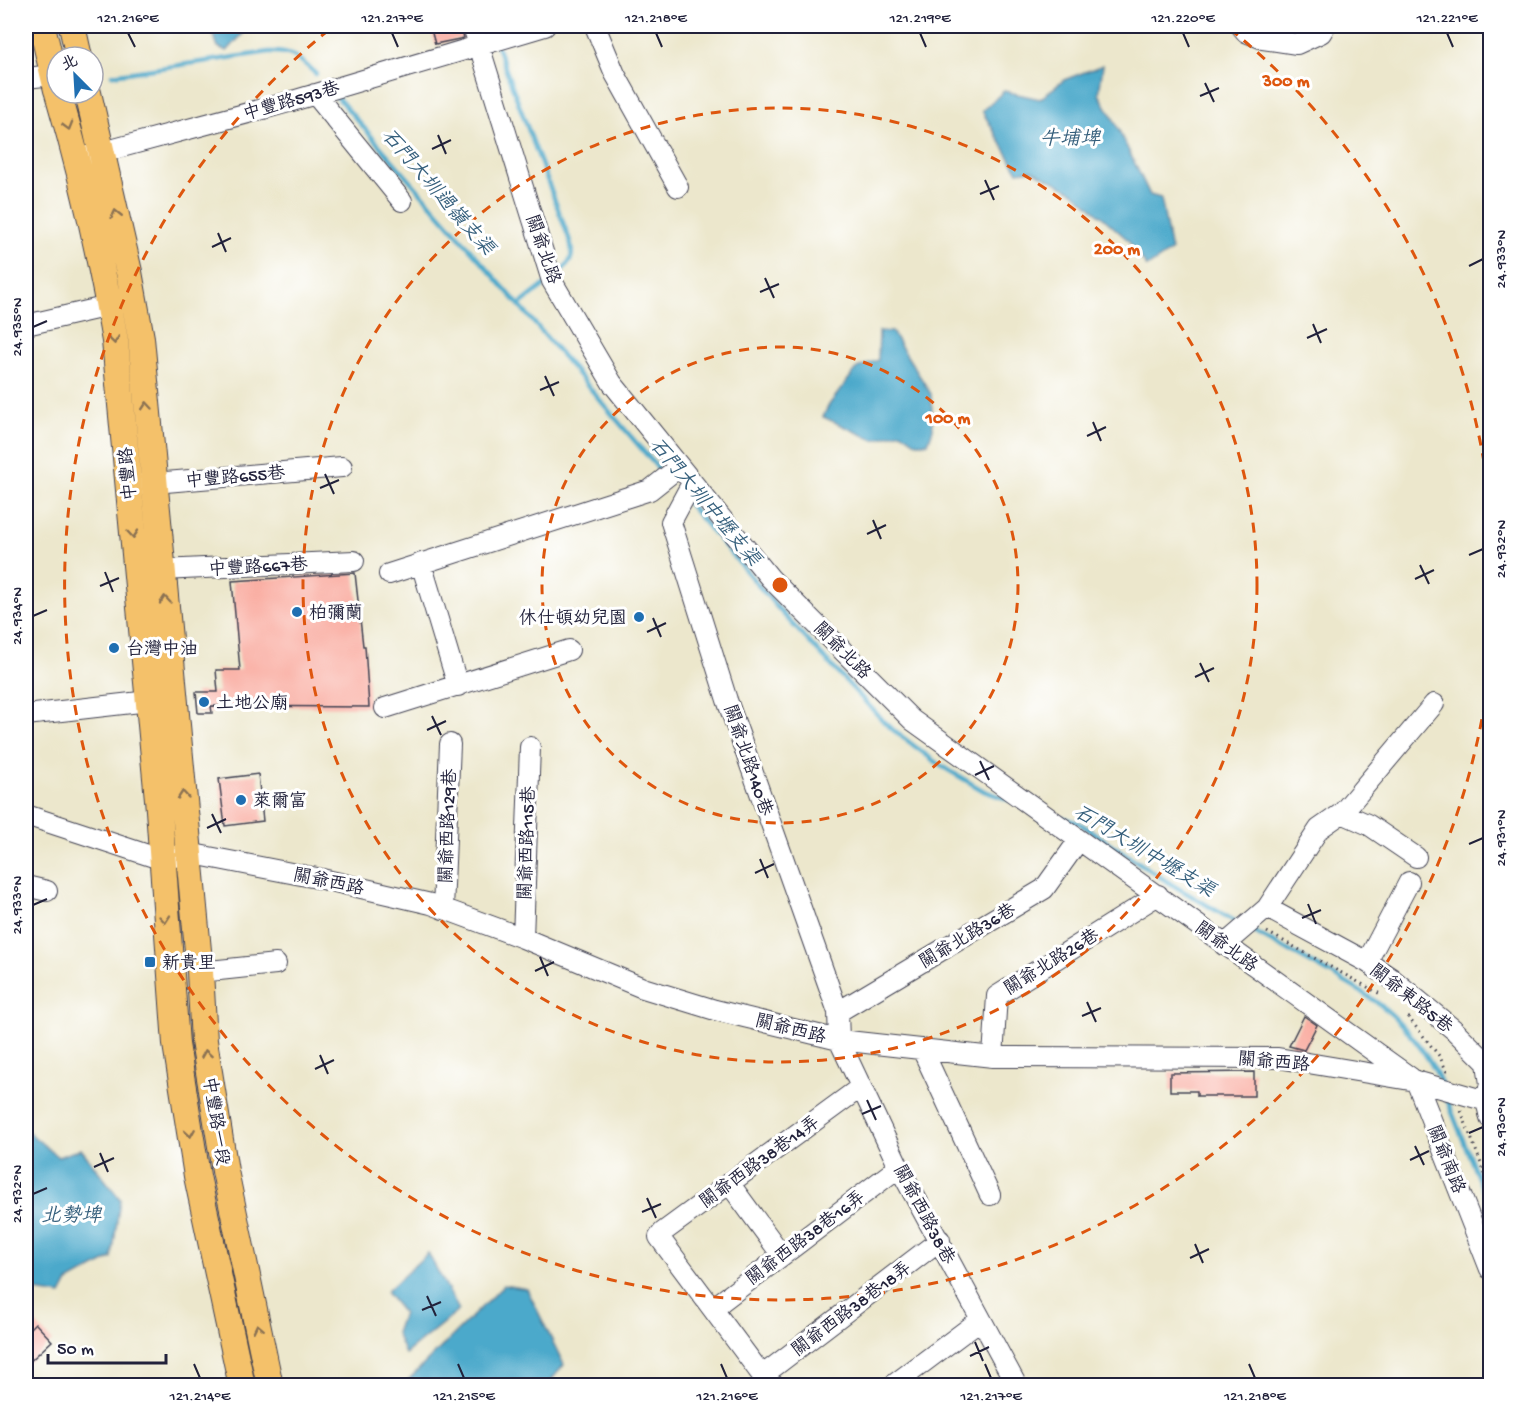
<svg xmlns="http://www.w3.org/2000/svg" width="1516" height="1411" font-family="'Gochi Hand','LXGW WenKai TC',sans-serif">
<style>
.water{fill:#4ca9cb;stroke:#376683;stroke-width:1.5}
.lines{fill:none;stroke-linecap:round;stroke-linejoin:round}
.stream{stroke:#4ca9cb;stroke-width:4.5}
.building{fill:#f9aea3}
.minor-casing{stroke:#404051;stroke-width:22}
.major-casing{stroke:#404051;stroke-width:28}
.path{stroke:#404051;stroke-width:3;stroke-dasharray:1.5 4.5;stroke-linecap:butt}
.minor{stroke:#fff;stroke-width:20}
.major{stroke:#f4c16a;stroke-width:26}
.oneway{stroke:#8b7252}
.ticks{fill:none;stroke:#22223b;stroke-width:2}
.ring{fill:none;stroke:#de560e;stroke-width:3;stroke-dasharray:10 8}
.poi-dot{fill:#1f6fb2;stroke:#fff;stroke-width:2}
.labels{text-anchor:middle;stroke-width:6;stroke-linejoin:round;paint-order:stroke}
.street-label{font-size:18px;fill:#22223b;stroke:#fff}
.poi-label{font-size:18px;fill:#22223b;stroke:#fff;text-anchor:start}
.water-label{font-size:20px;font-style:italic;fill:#355f7c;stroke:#fff}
.centre{fill:#de560e;stroke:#fff;stroke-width:3}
.ring-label{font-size:18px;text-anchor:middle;font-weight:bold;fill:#de560e;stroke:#fff;stroke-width:6;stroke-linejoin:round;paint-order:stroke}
.neatline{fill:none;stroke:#22223b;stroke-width:2}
.ticks-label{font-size:15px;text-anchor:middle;fill:#22223b}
</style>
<rect width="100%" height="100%" fill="#fff"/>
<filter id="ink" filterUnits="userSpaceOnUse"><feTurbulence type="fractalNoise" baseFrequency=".0167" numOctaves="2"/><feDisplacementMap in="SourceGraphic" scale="12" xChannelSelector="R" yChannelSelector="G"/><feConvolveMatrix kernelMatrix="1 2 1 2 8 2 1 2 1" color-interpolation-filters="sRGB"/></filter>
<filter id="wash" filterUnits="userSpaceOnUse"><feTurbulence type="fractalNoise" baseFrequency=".008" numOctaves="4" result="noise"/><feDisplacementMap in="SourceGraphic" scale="24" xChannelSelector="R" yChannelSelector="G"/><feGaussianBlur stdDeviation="1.35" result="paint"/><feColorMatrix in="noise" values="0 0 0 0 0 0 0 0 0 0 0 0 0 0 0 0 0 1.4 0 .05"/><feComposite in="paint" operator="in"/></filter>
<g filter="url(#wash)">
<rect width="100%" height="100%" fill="#ece7cc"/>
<path class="water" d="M 210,26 L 250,26 L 227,51 L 218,47 Z
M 1103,65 L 1099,94 L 1113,118 L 1150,195 L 1161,198 L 1171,251 L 1147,267 L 1128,240 L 1074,192 L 1032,170 L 1018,172 L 982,111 L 1004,91 L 1040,99 L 1064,80 Z
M 879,331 L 892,332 L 931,394 L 933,429 L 928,443 L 917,443 L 901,432 L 874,440 L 823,417 L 829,405 L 857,368 L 878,360 Z
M 26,1130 L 58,1157 L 81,1149 L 120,1199 L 112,1258 L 68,1282 L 61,1295 L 35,1291 L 26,1285 Z
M 428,1253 L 459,1310 L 405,1354 L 396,1333 L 403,1313 L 386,1292 Z
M 504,1285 L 527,1289 L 564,1365 L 547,1385 L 403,1385 Z"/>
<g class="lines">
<path class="stream" d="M 491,26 L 494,35
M 497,46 L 570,241 C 575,259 570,264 556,275
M 112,75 L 269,52 C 293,51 300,59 316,74
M 337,97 L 519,305 L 662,473
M 519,305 L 547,283
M 687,502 L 782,613 L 888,726 L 938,764 L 984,791 L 1010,800
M 1063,818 L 1079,823 L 1171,884 L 1241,925
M 1251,930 C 1291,953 1337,975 1375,1001 C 1400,1018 1430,1056 1441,1083
M 1446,1097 L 1490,1208"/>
</g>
<g id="blocks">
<path class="building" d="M 430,26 L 461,26 L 464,38 L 435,44 Z
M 355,573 L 363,646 L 365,646 L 369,707 L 211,706 L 212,713 L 198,713 L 196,692 L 218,692 L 216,670 L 240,670 L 232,581 Z
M 258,774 L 263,821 L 225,826 L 219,779 Z
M 1304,1016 L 1317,1025 L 1304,1050 L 1289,1046 Z
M 1254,1072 L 1254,1096 L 1197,1096 L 1197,1091 L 1170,1091 L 1170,1073 Z
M 35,1323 L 52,1341 L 26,1365 L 26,1332 Z"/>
</g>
</g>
<g filter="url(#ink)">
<use href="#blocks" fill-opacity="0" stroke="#404051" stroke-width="1.5"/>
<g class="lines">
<defs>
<path id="minor" d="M 473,26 L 552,281 L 612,383 L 770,578 L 912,720 L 1411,1078
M 595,26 L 615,74 L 678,187
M 1241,26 L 1246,32 L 1263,39 L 1297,44 L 1321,33 L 1325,26
M 26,78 L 53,75
M 315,94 L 402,201
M 77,159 L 289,102 L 545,26
M 26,325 L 109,306
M 692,483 L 671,522 L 727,700 L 838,1012 L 839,1040 L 899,1167 L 1017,1386
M 142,484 L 342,467
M 421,563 L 458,686
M 162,570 L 354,561
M 389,574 L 650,490 L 679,467
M 385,708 L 569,650
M 26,715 L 149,701
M 1342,813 L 1434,704
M 26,815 L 163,860 L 188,853 L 322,879 L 431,904 L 523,938 L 643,988 L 715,1010 L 839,1040 L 993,1057 L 1278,1058 L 1416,1081 L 1490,1102
M 26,886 L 47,891
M 1267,908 L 1319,829 L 1342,813 L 1369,825 L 1416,857
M 443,909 L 450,744
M 523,938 L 530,747
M 1224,945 L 1267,908 L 1367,962 L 1391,978 L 1453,1029 L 1487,1063 L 1490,1084 L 1486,1100 L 1490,1118
M 1367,962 L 1409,882
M 200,972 L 276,964
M 838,1012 L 1044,889 L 1079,840
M 922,1049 L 990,1195
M 993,1057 L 997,996 L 1158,895
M 1416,1081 L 1490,1269
M 729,1183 L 781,1254
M 713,1308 L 899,1167
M 764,1378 L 767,1372 L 940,1240
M 775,1386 L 764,1378 L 659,1237 L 663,1232 L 861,1087
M 892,1386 L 980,1320"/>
<path id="major" d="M 42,26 L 57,90
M 72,26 L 79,57
M 58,93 C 82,175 101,257 115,341 L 159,810 L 176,1044 L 197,1176 L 242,1386
M 88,93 L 129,272 L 141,338 L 200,972 L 204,1041 L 225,1171 L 270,1386"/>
</defs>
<use href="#minor" class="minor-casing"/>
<use href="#major" class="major-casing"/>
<path class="path" d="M 1267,932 L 1382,995
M 1408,1017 L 1440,1057 L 1447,1072
M 1461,1111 L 1490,1187"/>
<use href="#minor" class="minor"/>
<use href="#major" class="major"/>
</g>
<defs><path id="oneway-chevron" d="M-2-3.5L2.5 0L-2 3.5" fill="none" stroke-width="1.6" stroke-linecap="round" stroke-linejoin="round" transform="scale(1.5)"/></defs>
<g class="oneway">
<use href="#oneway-chevron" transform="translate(68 126) rotate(74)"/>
<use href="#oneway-chevron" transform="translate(116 214) rotate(-103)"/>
<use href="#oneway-chevron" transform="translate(114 340) rotate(82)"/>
<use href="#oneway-chevron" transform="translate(147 406) rotate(-95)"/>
<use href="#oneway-chevron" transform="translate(133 534) rotate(85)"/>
<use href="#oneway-chevron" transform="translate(165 600) rotate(-95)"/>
<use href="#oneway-chevron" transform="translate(183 795) rotate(-95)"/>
<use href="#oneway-chevron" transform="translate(165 919) rotate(85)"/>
<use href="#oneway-chevron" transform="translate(206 1054) rotate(-99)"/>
<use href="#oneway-chevron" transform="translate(190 1133) rotate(81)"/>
<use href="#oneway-chevron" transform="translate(258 1328) rotate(-102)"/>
</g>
</g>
<path class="ticks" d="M 128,33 L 135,47M 392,33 L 398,47M 656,33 L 662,47M 920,33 L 926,47M 1183,33 L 1189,47M 1447,33 L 1453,47M 1205,83 L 1214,102M 1200,96 L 1219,88M 438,135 L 446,154M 432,149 L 451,140M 985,180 L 994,200M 980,194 L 999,186M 218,233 L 226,252M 212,247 L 231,238M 1469,266 L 1483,259M 765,278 L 774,298M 760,292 L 779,284M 1313,324 L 1321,343M 33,327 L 47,321M 1307,338 L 1327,329M 545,376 L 554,396M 540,390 L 559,382M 1093,422 L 1101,441M 1087,436 L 1106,427M 325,474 L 334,494M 320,488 L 339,480M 873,520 L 881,539M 867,534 L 886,525M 1469,555 L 1483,549M 1420,565 L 1429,584M 105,572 L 113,592M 1415,579 L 1434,570M 100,586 L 119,578M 33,616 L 47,610M 653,618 L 661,637M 647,632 L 666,623M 1200,663 L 1209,682M 1195,677 L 1214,668M 432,716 L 441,735M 427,730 L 446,721M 980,761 L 989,780M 975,775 L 994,766M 212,814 L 221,833M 207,828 L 226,819M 1469,844 L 1483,838M 760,859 L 768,878M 755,873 L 774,864M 1308,904 L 1316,924M 33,905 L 47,899M 1302,918 L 1321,910M 540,957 L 548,976M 535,971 L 554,962M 1087,1002 L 1096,1022M 1082,1016 L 1101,1008M 320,1055 L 328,1074M 315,1069 L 334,1060M 867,1100 L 876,1120M 862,1114 L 881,1106M 1469,1133 L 1483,1127M 1415,1146 L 1424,1165M 100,1153 L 108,1172M 1410,1160 L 1429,1151M 94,1167 L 114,1158M 33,1194 L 47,1188M 647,1198 L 656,1218M 642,1212 L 661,1204M 1195,1244 L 1203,1263M 1190,1258 L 1209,1249M 427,1296 L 436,1316M 422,1310 L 441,1302M 975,1342 L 983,1361M 970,1356 L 989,1347M 194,1364 L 200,1378M 458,1364 L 464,1378M 721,1364 L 727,1378M 985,1364 L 991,1378M 1249,1364 L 1255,1378"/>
<g class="ring">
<circle cx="780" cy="585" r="238"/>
<circle cx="780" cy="585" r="477"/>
<path d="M1490 666A715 715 0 1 1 330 29M1230 29A715 715 0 0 1 1490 504"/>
</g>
<g class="poi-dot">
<circle cx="297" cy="612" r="6"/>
<circle cx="639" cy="617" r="6"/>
<circle cx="114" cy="648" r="6"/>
<circle cx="204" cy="702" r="6"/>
<circle cx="241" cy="800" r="6"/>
<rect x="144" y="956" width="12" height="12" rx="3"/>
</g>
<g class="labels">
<g class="street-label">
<text transform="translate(291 100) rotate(-16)" y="6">中豐路593巷</text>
<text transform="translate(544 249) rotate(71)" y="6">關爺北路</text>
<text transform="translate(127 474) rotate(-95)" y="6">中豐路</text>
<text transform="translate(235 476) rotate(-5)" y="6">中豐路655巷</text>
<text transform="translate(258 566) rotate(-3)" y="6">中豐路667巷</text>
<text transform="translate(843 650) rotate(45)" y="6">關爺北路</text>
<text transform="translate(749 760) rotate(71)" y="6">關爺北路140巷</text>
<text transform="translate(447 826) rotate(-88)" y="6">關爺西路129巷</text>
<text transform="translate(526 843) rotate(-88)" y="6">關爺西路115巷</text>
<text transform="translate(329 881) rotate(12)" y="6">關爺西路</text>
<text transform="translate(967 935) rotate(-31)" y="6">關爺北路36巷</text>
<text transform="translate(1227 946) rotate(36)" y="6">關爺北路</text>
<text transform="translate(1051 961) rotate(-32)" y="6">關爺北路26巷</text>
<text transform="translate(1412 998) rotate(38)" y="6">關爺東路5巷</text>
<text transform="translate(791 1028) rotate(14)" y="6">關爺西路</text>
<text transform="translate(1274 1061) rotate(5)" y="6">關爺西路</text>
<text transform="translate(217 1121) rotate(81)" y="6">中豐路一段</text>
<text transform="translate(1447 1159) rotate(68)" y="6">關爺南路</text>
<text transform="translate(759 1161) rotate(-36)" y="6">關爺西路38巷14弄</text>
<text transform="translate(925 1214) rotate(62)" y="6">關爺西路38巷</text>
<text transform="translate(805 1237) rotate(-37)" y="6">關爺西路38巷16弄</text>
<text transform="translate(851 1308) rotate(-37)" y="6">關爺西路38巷18弄</text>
</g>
<g class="poi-label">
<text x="309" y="618">柏彌蘭</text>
<text x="627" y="623" text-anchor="end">休仕頓幼兒園</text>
<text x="126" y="654">台灣中油</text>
<text x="216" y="708">土地公廟</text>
<text x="253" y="806">萊爾富</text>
<text x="162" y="968">新貴里</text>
</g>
<g class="water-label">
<text x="1070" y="144">牛埔埤</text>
<text transform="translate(439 191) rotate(49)" y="7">石門大圳過嶺支渠</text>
<text transform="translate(706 501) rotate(50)" y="7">石門大圳中壢支渠</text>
<text transform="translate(1145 850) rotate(31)" y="7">石門大圳中壢支渠</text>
<text x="71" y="1221">北勢埤</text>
</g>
</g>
<circle cx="780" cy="585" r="9" class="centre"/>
<g class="ring-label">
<text x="1286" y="86">300 m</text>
<text x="1117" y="254">200 m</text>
<text x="948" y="423">100 m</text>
</g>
<rect width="1516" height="1411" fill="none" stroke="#fff" stroke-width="66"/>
<g transform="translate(75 75) rotate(336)"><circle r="28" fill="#ffffff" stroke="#a7a7b1" stroke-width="1.5"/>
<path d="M0-4.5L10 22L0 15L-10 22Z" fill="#1f6fb2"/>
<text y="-9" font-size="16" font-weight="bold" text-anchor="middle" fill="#22223b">北</text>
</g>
<path d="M48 1354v9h118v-9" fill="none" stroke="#22223b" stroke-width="3"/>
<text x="57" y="1354" font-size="18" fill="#22223b" stroke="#ffffff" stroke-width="4.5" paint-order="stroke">50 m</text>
<rect x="33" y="33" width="1450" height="1345" class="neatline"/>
<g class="ticks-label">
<text x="128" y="22">121.216°E</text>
<text x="392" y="22">121.217°E</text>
<text x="656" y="22">121.218°E</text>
<text x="920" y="22">121.219°E</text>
<text x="1183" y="22">121.220°E</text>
<text x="1447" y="22">121.221°E</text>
<text transform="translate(1500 259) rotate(-90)" y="5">24.933°N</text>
<text transform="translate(16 327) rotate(-90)" y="5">24.935°N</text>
<text transform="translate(1500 549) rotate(-90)" y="5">24.932°N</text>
<text transform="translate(16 616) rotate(-90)" y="5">24.934°N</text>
<text transform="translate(1500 838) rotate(-90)" y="5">24.931°N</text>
<text transform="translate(16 905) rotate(-90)" y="5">24.933°N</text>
<text transform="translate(1500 1127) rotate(-90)" y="5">24.930°N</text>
<text transform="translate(16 1194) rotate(-90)" y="5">24.932°N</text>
<text x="200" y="1400">121.214°E</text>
<text x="464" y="1400">121.215°E</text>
<text x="727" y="1400">121.216°E</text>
<text x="991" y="1400">121.217°E</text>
<text x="1255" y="1400">121.218°E</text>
</g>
</svg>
